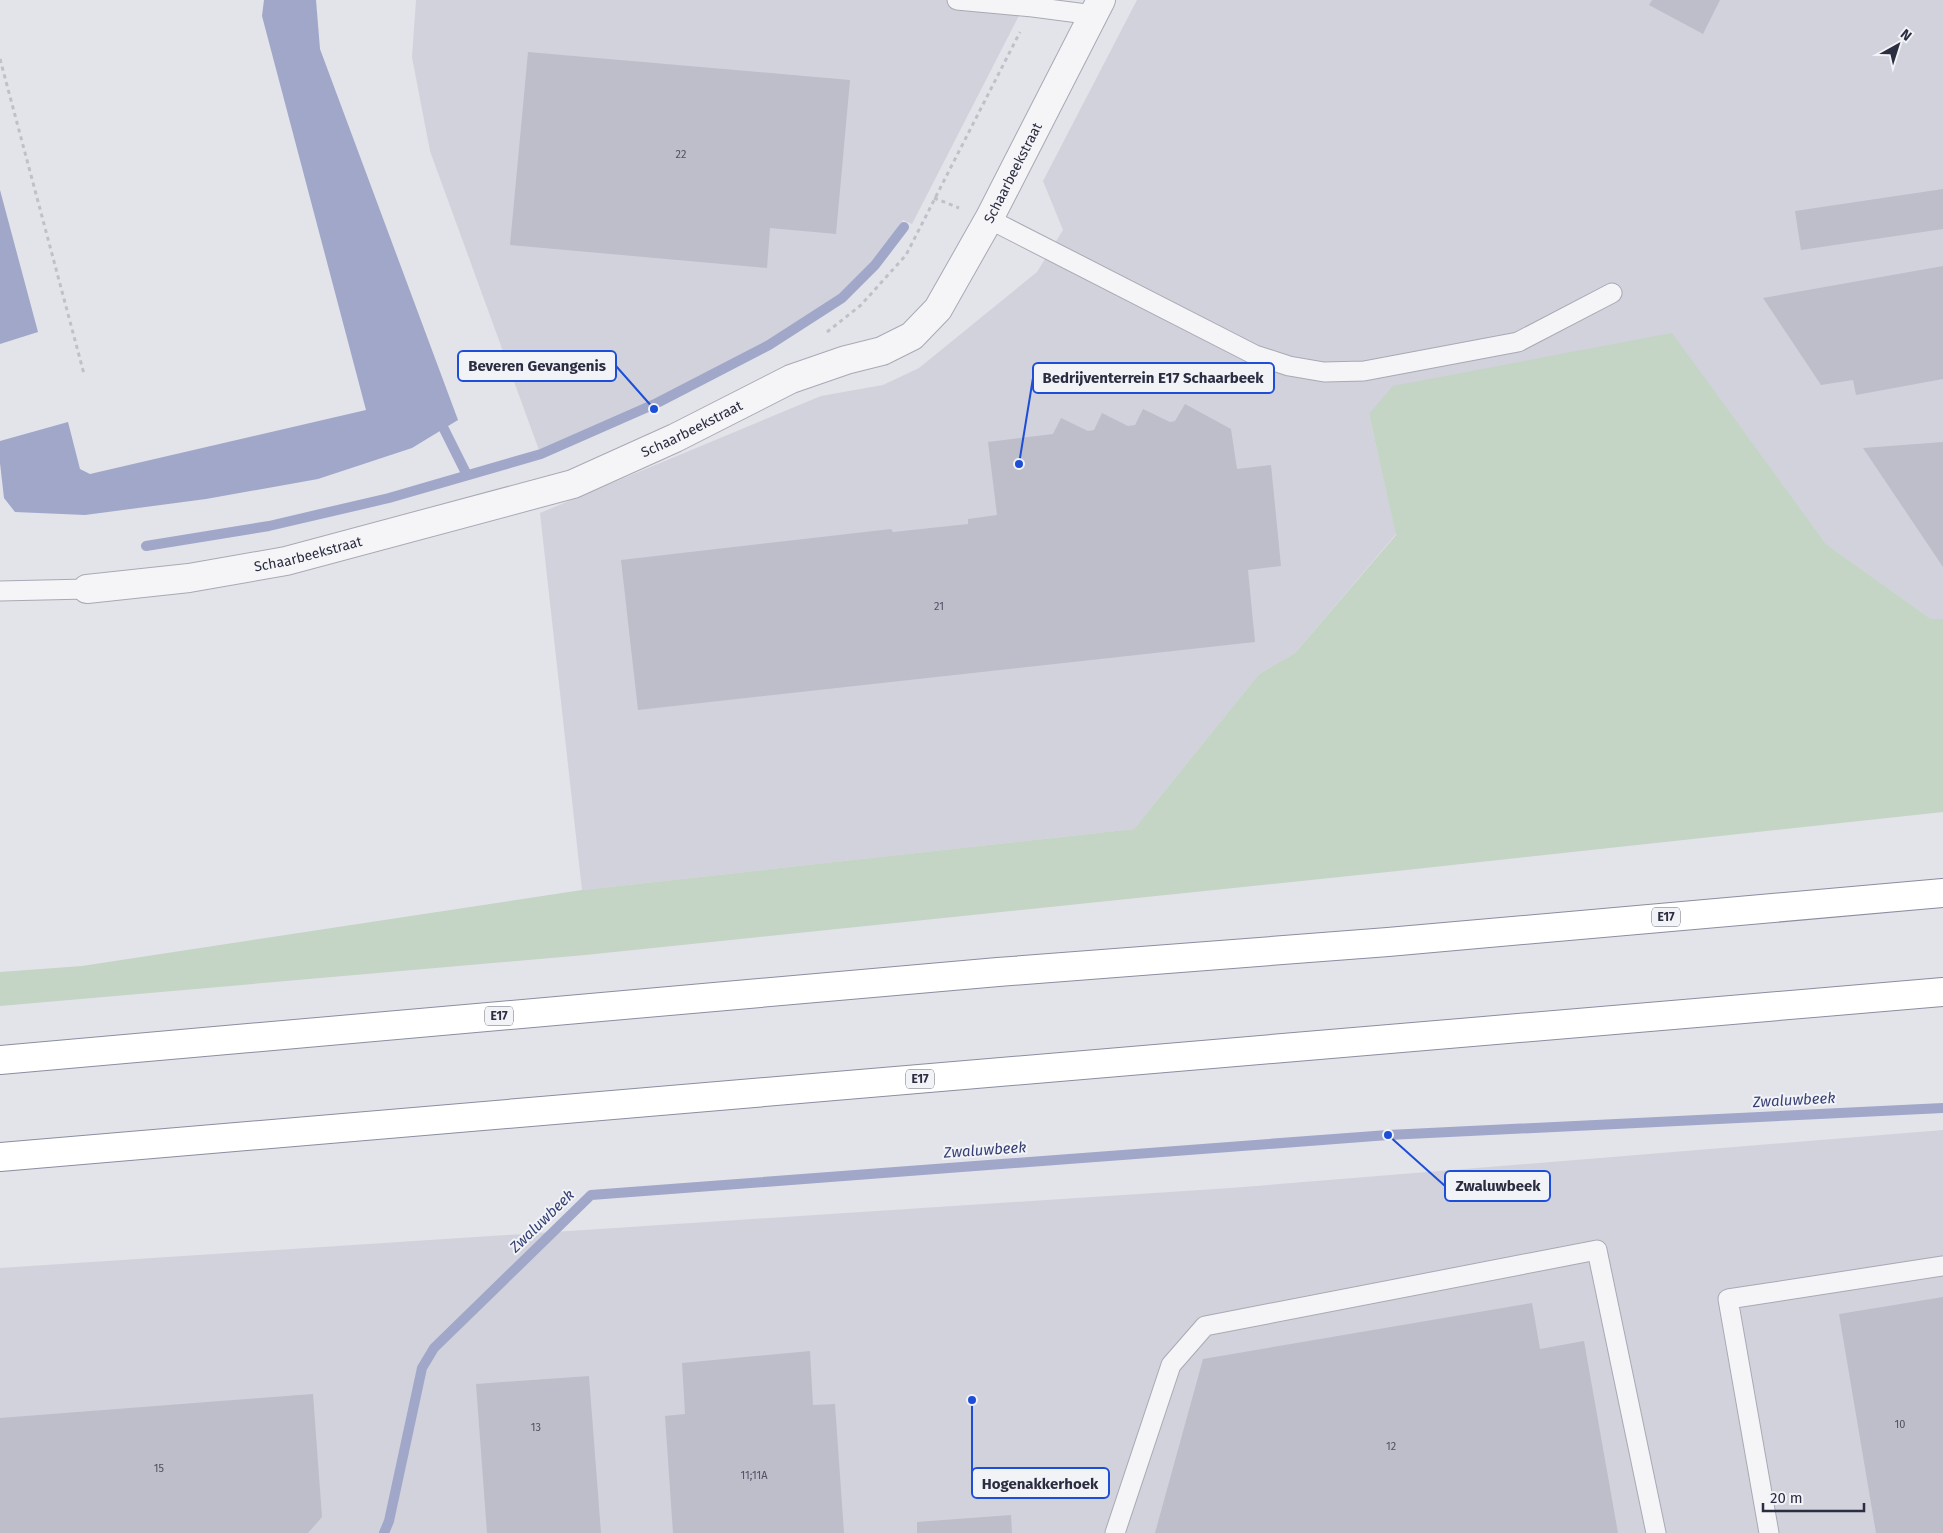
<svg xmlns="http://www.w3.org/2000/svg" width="1943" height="1533" font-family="'Fira Sans',sans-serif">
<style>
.built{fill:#d1d2dc}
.green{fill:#c4d4c5}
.water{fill:#a0a7c8}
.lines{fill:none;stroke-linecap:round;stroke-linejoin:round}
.stream{stroke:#a0a7c8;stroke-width:10}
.building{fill:#bdbeca}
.lane-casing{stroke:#a8a9b4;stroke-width:21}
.street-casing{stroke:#a8a9b4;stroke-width:30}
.highway-casing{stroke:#8b8da0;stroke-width:30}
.path{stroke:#c0c1c8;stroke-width:3;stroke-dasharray:4 4;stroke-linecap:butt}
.lane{stroke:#f5f5f8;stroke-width:19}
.street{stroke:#f5f5f8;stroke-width:28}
.highway{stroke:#fff;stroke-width:28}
.labels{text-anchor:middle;stroke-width:4;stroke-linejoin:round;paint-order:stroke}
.number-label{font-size:11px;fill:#505163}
.shield{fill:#f2f3f7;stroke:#676878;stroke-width:1}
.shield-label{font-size:12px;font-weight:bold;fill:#2b2d41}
.street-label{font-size:14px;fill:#2b2d41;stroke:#f2f3f7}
.water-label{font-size:15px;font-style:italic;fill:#374074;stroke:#f2f3f7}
.leader{fill:none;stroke:#1d4ed8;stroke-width:2}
.callout-dot{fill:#1d4ed8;stroke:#f2f3f7;stroke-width:2}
.callout{fill:#f2f3f7;stroke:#1d4ed8;stroke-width:2}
.callout-label{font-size:15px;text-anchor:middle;font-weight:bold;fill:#2b2d41}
</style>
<rect width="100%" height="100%" fill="#e3e3ea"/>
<path class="built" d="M 416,0 L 1027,0 L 912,224 L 903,220 L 873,262 L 839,296 L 766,343 L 654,400 L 539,450 L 430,151 L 412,57 Z
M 1137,0 L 1943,0 L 1943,619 L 1931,619 L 1826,544 L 1672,334 L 1369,414 L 1396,534 L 1295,653 L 1259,674 L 1134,829 L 582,890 L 540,513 L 821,396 L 883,385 L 919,368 L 1037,272 L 1063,230 L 1043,181 Z
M 1943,1130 L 1943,1533 L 0,1533 L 0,1268 L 1231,1188 Z"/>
<path class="green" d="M 1672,333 L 1826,544 L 1931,619 L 1943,619 L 1943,812 L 1397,871 L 585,955 L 0,1006 L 0,972 L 82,966 L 582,890 L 1134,829 L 1259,674 L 1295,653 L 1396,535 L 1369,414 L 1393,386 Z"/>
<path class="water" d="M 264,0 L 316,0 L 320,49 L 458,420 L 412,448 L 318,479 L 206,499 L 85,515 L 15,512 L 4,498 L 0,463 L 0,441 L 68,422 L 80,469 L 90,474 L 366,410 L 262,16 Z
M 0,190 L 38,332 L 0,344 Z"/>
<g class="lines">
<path class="stream" d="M 444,429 L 467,475
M 146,546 L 269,526 L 389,498 L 541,454 L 657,403 L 769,345 L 842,298 L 875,265 L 904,227
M 384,1533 L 389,1521 L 422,1368 L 434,1348 L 591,1195 L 1388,1135 L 1943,1108"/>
</g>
<path class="building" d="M 1652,0 L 1720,0 L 1703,34 L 1649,5 Z
M 528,52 L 850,80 L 836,234 L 770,228 L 767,268 L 510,245 Z
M 1943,189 L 1943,229 L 1801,250 L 1795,211 Z
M 1943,266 L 1943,379 L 1856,395 L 1853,380 L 1821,385 L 1763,298 Z
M 1185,404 L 1231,429 L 1237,469 L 1271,465 L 1281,566 L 1248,570 L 1255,642 L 638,710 L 621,560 L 891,529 L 893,532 L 968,524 L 968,519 L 997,515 L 988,442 L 1053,434 L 1061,418 L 1088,431 L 1094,430 L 1102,413 L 1128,426 L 1135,425 L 1143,409 L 1170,422 L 1175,421 Z
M 1943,442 L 1943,567 L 1863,448 Z
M 1943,1297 L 1943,1533 L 1876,1533 L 1839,1314 Z
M 1532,1303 L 1540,1349 L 1584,1341 L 1618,1533 L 1155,1533 L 1203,1359 Z
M 810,1351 L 813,1405 L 835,1404 L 844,1533 L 673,1533 L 665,1416 L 685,1414 L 682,1363 Z
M 589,1376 L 601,1533 L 487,1533 L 476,1384 Z
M 313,1394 L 322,1517 L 308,1533 L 0,1533 L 0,1418 Z
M 1011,1515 L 1012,1533 L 917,1533 L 917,1522 Z"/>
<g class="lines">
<defs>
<path id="lane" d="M 957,0 L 1033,7 L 1094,15
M 989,219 L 1255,355 L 1289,366 L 1324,372 L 1364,371 L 1518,342 L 1612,293
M 0,591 L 87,589
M 1115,1533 L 1171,1365 L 1205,1326 L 1597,1250 L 1656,1533
M 1769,1533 L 1728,1299 L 1943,1266"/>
<g id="street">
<path id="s1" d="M 87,589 L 189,578 L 286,561 L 573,484 L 675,438 L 791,379 L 846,360 L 882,351 L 912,336 L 938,309 L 989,219 L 1101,0"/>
</g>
<path id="highway" d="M 0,1060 L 998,972 L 1388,942 L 1943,893
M 0,1157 L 1943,992"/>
</defs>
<use href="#lane" class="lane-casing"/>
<use href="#street" class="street-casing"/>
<use href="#highway" class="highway-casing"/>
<path class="path" d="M 0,59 L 84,374
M 934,198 L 959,208
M 827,332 L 861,305 L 906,255 L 1020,32"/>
<use href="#lane" class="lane"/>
<use href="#street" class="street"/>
<use href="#highway" class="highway"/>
</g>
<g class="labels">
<g class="number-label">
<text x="681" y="158">22</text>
<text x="939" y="610">21</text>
<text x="1900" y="1428">10</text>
<text x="536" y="1431">13</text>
<text x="1391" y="1450">12</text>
<text x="159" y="1472">15</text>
<text x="754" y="1479">11;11A</text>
</g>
<g class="shield">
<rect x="1652" y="907.5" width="28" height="19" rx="4"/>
<rect x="485" y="1006.5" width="28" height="19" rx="4"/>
<rect x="906" y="1069.5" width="28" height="19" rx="4"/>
</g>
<g class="shield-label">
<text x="1666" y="921">E17</text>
<text x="499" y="1020">E17</text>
<text x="920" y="1083">E17</text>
</g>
<g class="street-label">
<text dy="5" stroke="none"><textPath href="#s1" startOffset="1062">Schaarbeekstraat</textPath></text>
<text dy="5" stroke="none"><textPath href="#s1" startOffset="629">Schaarbeekstraat</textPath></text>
<text dy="5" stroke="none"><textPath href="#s1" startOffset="224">Schaarbeekstraat</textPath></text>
</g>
<g class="water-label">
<text transform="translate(1794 1100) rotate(-3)" y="5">Zwaluwbeek</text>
<text transform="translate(985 1150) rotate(-4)" y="5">Zwaluwbeek</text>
<text transform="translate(542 1221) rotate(-44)" y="5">Zwaluwbeek</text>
</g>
</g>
<path class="leader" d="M654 409L616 366M1019 464L1033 378M1388 1135L1445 1186M972 1400L972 1483"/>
<g class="callout-dot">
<circle cx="654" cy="409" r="5"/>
<circle cx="1019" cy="464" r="5"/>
<circle cx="1388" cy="1135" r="5"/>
<circle cx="972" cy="1400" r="5"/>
</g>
<g class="callout">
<rect x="458" y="351" width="158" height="30" rx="5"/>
<rect x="1033" y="363" width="241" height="30" rx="5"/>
<rect x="1445" y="1171" width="105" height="30" rx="5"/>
<rect x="972" y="1468" width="137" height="30" rx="5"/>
</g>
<g class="callout-label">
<text x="537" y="371">Beveren Gevangenis</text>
<text x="1153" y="383">Bedrijventerrein E17 Schaarbeek</text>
<text x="1498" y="1191">Zwaluwbeek</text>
<text x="1040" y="1489">Hogenakkerhoek</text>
</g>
<g transform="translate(1898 45) rotate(39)" stroke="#f2f3f7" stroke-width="4" paint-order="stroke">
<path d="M0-4L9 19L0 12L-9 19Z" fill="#2b2d41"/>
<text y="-8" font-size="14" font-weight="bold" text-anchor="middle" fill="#2b2d41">N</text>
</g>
<path d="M1763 1503v8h101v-8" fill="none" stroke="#2b2d41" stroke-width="2.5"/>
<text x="1770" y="1503" font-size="15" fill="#2b2d41" stroke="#f2f3f7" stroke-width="4" paint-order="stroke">20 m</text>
</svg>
